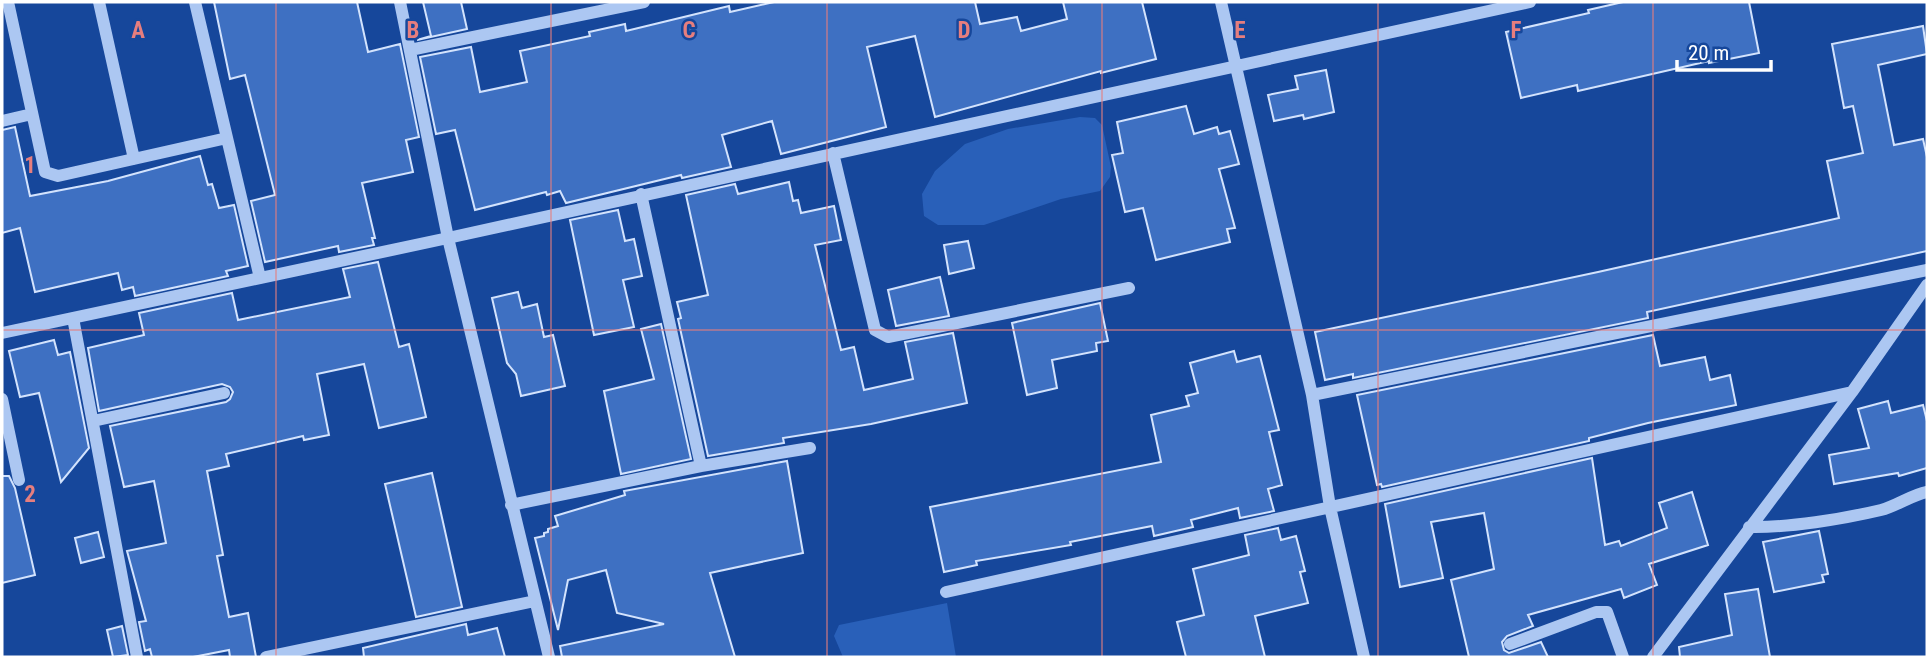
<svg xmlns="http://www.w3.org/2000/svg" width="1929" height="659" font-family="'Roboto Condensed',sans-serif">
<style>
.green{fill:#2960b9}
.building{fill:#3e70c2;stroke:#d3e3fd;stroke-width:2}
.lines{fill:none;stroke-linecap:round;stroke-linejoin:round}
.minor{stroke:#acc7f2;stroke-width:12}
.grid{fill:none;stroke:#e67e7e;stroke-width:2;stroke-opacity:0.55}
.grid-label{font-size:23px;text-anchor:middle;font-weight:bold;fill:#e67e7e;stroke:#16479b;stroke-width:5;stroke-linejoin:round;paint-order:stroke}
</style>
<rect width="100%" height="100%" fill="#16479b"/>
<path class="green" d="M 1080,117 L 1095,118 L 1102,125 L 1111,167 L 1110,177 L 1100,191 L 1061,199 L 984,225 L 938,225 L 924,216 L 922,194 L 935,171 L 965,144 L 1008,129 Z
M 947,603 L 956,657 L 843,657 L 834,636 L 839,625 Z"/>
<path class="building" d="M 214,2 L 357,2 L 368,52 L 400,44 L 419,137 L 406,140 L 413,172 L 362,183 L 375,238 L 372,238 L 374,245 L 339,252 L 338,246 L 265,262 L 251,201 L 275,195 L 245,75 L 230,79 Z
M 423,2 L 461,2 L 467,29 L 417,40 L 431,36 Z
M 774,2 L 975,2 L 980,24 L 1017,17 L 1021,31 L 1067,19 L 1063,2 L 1142,2 L 1156,59 L 1101,73 L 1101,71 L 935,117 L 915,36 L 867,47 L 886,127 L 781,154 L 772,121 L 722,135 L 731,167 L 682,178 L 681,175 L 566,203 L 560,191 L 547,195 L 546,192 L 475,210 L 455,130 L 436,134 L 420,57 L 471,47 L 480,92 L 527,82 L 520,51 L 590,36 L 589,32 L 625,24 L 626,31 L 729,6 L 730,12 Z
M 1623,2 L 1749,2 L 1759,53 L 1709,63 L 1709,61 L 1578,91 L 1577,85 L 1521,98 L 1506,32 L 1589,13 L 1588,10 Z
M 1923,26 L 1927,54 L 1878,65 L 1894,145 L 1923,139 L 1927,157 L 1927,251 L 1647,312 L 1648,318 L 1353,378 L 1353,374 L 1325,380 L 1315,332 L 1598,272 L 1839,218 L 1827,161 L 1863,153 L 1853,106 L 1844,108 L 1832,44 Z
M 1326,70 L 1334,112 L 1304,119 L 1303,115 L 1274,121 L 1268,95 L 1298,89 L 1295,76 Z
M 1186,106 L 1194,134 L 1217,127 L 1219,134 L 1230,131 L 1239,164 L 1219,169 L 1235,228 L 1227,229 L 1230,242 L 1156,260 L 1143,208 L 1125,212 L 1112,155 L 1123,153 L 1117,122 Z
M 15,127 L 30,196 L 108,181 L 200,156 L 208,185 L 212,184 L 219,208 L 234,205 L 248,266 L 226,271 L 228,276 L 135,296 L 133,287 L 122,290 L 118,273 L 35,292 L 20,228 L 2,233 L 2,130 Z
M 789,182 L 793,201 L 798,200 L 801,213 L 834,206 L 841,240 L 815,245 L 841,350 L 854,347 L 864,390 L 913,379 L 905,342 L 953,333 L 967,403 L 871,424 L 783,438 L 784,443 L 708,456 L 678,319 L 681,318 L 677,302 L 708,295 L 686,195 L 735,184 L 738,194 Z
M 618,210 L 625,241 L 634,239 L 642,276 L 623,280 L 634,327 L 594,335 L 570,220 Z
M 968,241 L 974,268 L 949,274 L 944,245 Z
M 378,262 L 399,347 L 409,344 L 426,417 L 379,428 L 364,364 L 317,374 L 329,435 L 304,440 L 303,436 L 226,454 L 229,466 L 207,471 L 223,555 L 217,556 L 229,617 L 248,613 L 256,657 L 230,657 L 229,650 L 193,657 L 152,657 L 150,649 L 145,651 L 139,622 L 146,621 L 127,551 L 166,543 L 154,481 L 124,487 L 110,426 L 226,402 L 230,399 L 233,392 L 230,387 L 222,384 L 99,411 L 88,348 L 144,335 L 139,313 L 232,293 L 238,320 L 350,297 L 343,269 Z
M 940,277 L 949,316 L 896,326 L 888,290 Z
M 518,292 L 522,308 L 537,304 L 544,337 L 553,335 L 565,386 L 521,396 L 516,374 L 507,363 L 492,298 Z
M 1100,303 L 1108,341 L 1096,343 L 1097,351 L 1052,360 L 1057,388 L 1027,395 L 1012,323 Z
M 661,324 L 691,459 L 621,474 L 604,391 L 654,379 L 641,329 Z
M 1653,335 L 1660,366 L 1705,357 L 1710,380 L 1730,375 L 1736,405 L 1648,423 L 1589,438 L 1589,441 L 1382,487 L 1381,484 L 1377,485 L 1357,395 Z
M 54,340 L 58,355 L 70,352 L 89,448 L 61,482 L 39,393 L 20,397 L 9,351 Z
M 1234,351 L 1237,362 L 1260,356 L 1279,430 L 1269,432 L 1282,485 L 1268,489 L 1274,511 L 1240,518 L 1238,508 L 1191,520 L 1193,527 L 1154,536 L 1152,526 L 1070,542 L 1071,545 L 976,561 L 977,565 L 944,572 L 930,507 L 1161,462 L 1151,415 L 1189,406 L 1186,396 L 1198,393 L 1190,363 Z
M 1888,401 L 1891,413 L 1923,405 L 1927,421 L 1927,468 L 1899,476 L 1898,473 L 1834,484 L 1829,455 L 1869,448 L 1858,409 Z
M 1592,458 L 1605,545 L 1619,541 L 1621,546 L 1667,528 L 1659,503 L 1692,492 L 1708,545 L 1649,564 L 1657,585 L 1624,598 L 1621,589 L 1528,615 L 1533,626 L 1507,636 L 1502,642 L 1504,650 L 1509,653 L 1541,642 L 1548,657 L 1469,657 L 1451,580 L 1494,569 L 1484,513 L 1431,522 L 1443,578 L 1400,587 L 1385,504 Z
M 787,461 L 803,553 L 710,573 L 735,657 L 562,657 L 560,646 L 664,624 L 617,613 L 606,570 L 568,580 L 558,630 L 535,538 L 544,536 L 544,533 L 548,532 L 548,529 L 558,526 L 555,516 L 625,495 L 624,491 Z
M 432,473 L 462,607 L 416,617 L 385,484 Z
M 2,476 L 9,476 L 15,488 L 35,575 L 2,583 Z
M 1278,528 L 1281,540 L 1296,536 L 1305,571 L 1300,572 L 1308,603 L 1255,616 L 1265,657 L 1186,657 L 1177,622 L 1204,615 L 1193,569 L 1249,555 L 1245,535 Z
M 1819,531 L 1828,574 L 1822,575 L 1824,582 L 1774,592 L 1763,542 Z
M 98,532 L 104,557 L 81,563 L 75,538 Z
M 1758,589 L 1770,657 L 1680,657 L 1679,647 L 1732,635 L 1725,594 Z
M 466,624 L 468,635 L 497,628 L 505,657 L 364,657 L 363,648 Z
M 122,626 L 128,655 L 113,657 L 107,630 Z"/>
<g class="lines">
<path class="minor" d="M 8,2 L 45,172 L 58,176 L 227,138
M 99,2 L 134,159
M 195,2 L 260,278
M 400,2 L 448,238 L 549,657
M 1221,2 L 1312,395 L 1330,507 L 1364,657
M 410,50 L 644,2
M 2,121 L 32,114
M 833,153 L 875,330 L 888,337 L 1129,288
M 641,194 L 701,466
M 73,318 L 137,657
M 2,333 L 448,238 L 1530,2
M 1312,395 L 1927,270
M 2,399 L 19,480
M 93,421 L 224,393
M 511,505 L 701,466 L 810,448
M 1749,527 C 1788,528 1843,519 1881,510 C 1897,506 1911,495 1927,492
M 946,592 L 1852,392
M 1510,644 L 1596,612 L 1607,612 L 1623,657
M 266,657 L 535,601
M 1653,657 L 1852,392 L 1927,285"/>
</g>
<path class="grid" d="M 276,2 L 276,657M 551,2 L 551,657M 827,2 L 827,657M 1102,2 L 1102,657M 1378,2 L 1378,657M 1653,2 L 1653,657M 2,330 L 1927,330"/>
<g class="grid-label">
<text x="138" y="38">A</text>
<text x="413" y="38">B</text>
<text x="689" y="38">C</text>
<text x="964" y="38">D</text>
<text x="1240" y="38">E</text>
<text x="1516" y="38">F</text>
<text x="30" y="173">1</text>
<text x="30" y="502">2</text>
</g>
<rect width="1929" height="659" fill="none" stroke="#ffffff" stroke-width="7"/>
<path d="M1677 60v10h94v-10" fill="none" stroke="#ffffff" stroke-width="3.5"/>
<text x="1688" y="60" font-size="21" fill="#ffffff" stroke="#16479b" stroke-width="5" paint-order="stroke">20 m</text>
</svg>
